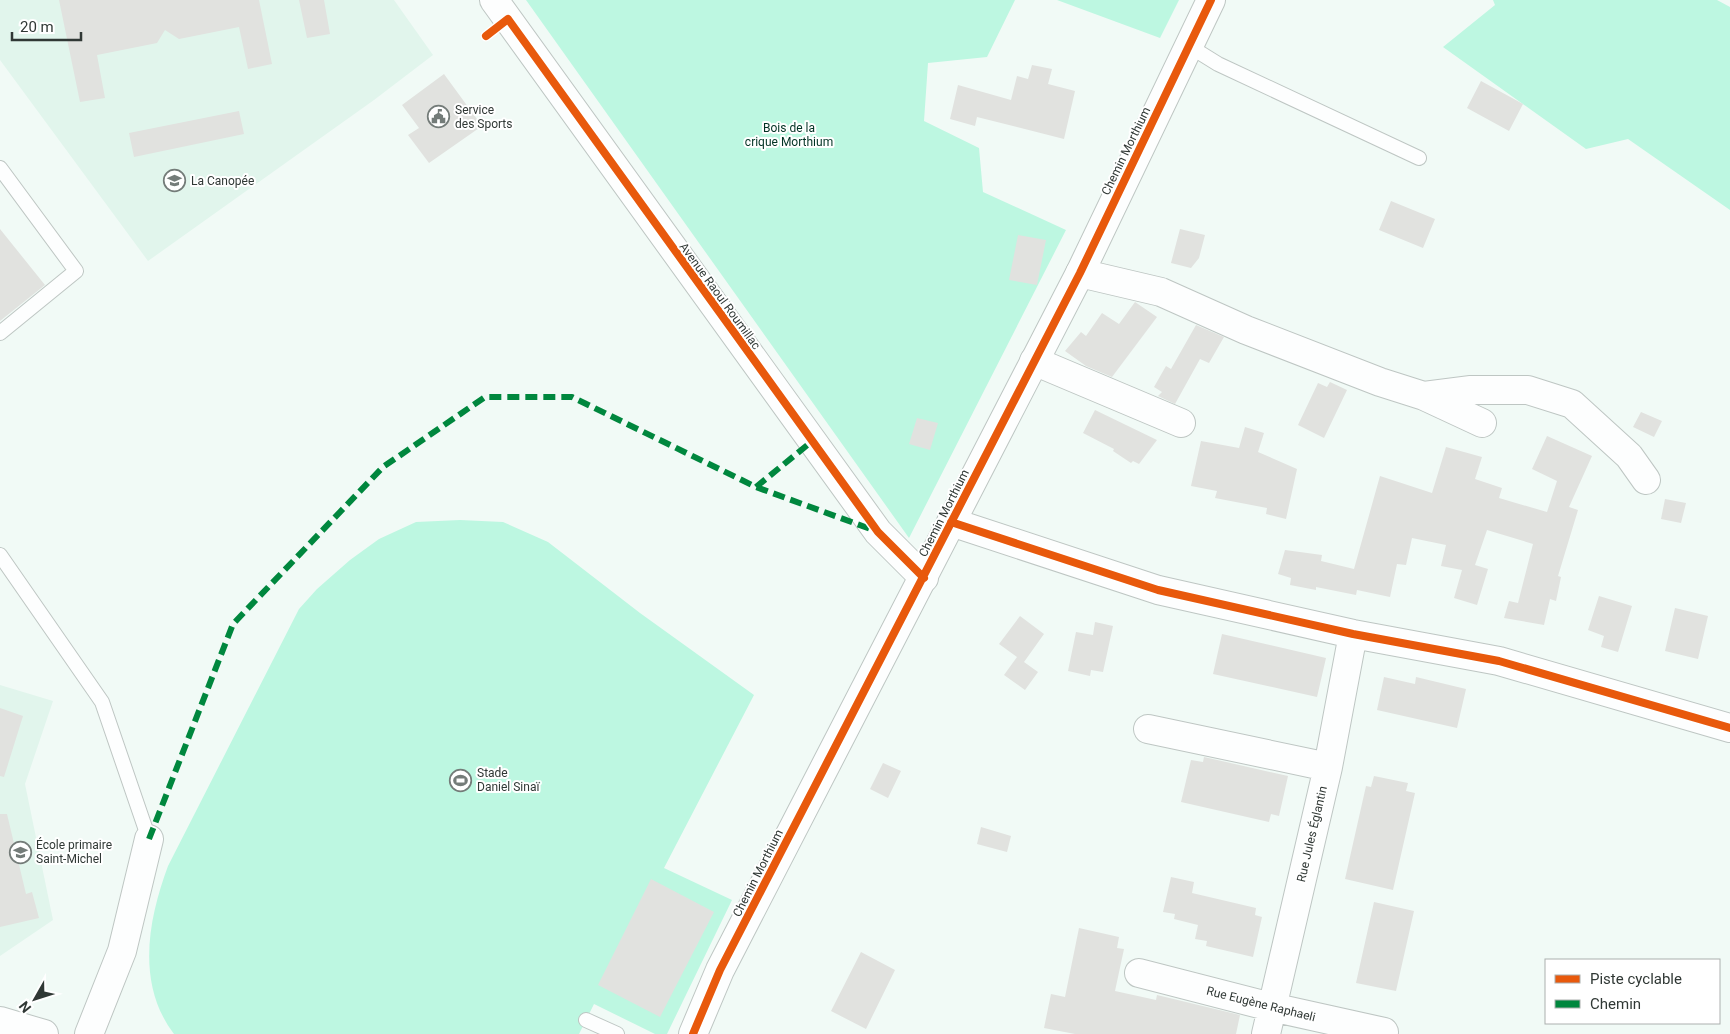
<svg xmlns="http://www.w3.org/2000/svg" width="1730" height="1034" font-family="Roboto,sans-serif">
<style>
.built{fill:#e1f5ec}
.green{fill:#bdf7e1}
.building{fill:#e1e2df}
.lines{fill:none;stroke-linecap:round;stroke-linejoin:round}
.service-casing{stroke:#bec6c3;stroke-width:16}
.minor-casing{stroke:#bec6c3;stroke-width:30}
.tertiary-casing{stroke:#bec6c3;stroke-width:30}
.service{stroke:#fdfefe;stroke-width:14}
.minor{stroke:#fdfefe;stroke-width:28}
.tertiary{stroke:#fdfefe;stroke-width:28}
.quiet{stroke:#00873e;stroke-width:6;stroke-dasharray:12 6;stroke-linecap:butt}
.cycleway-casing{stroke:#fff;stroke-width:11}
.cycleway{stroke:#e8590c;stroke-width:8}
.labels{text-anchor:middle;stroke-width:4;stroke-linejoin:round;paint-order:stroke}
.poi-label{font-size:12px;fill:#303835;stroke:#fff;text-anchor:start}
.park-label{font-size:12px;fill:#003223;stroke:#fff}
.street-label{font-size:12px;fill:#303835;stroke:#fff}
</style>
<rect width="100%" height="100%" fill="#f1faf6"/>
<path class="built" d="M 0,0 L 394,0 L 433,55 L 374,100 L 148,261 L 0,60 Z
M 0,685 L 53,701 L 25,784 L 53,920 L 0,956 Z"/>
<path class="green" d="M 526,0 L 1015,0 L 987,57 L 928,63 L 924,121 L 979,148 L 983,192 L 1066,230 L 909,538 Z
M 1057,0 L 1179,0 L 1160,38 Z
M 1493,0 L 1717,0 L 1730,7 L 1730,210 L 1628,139 L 1586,149 L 1443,47 L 1495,5 Z
M 460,520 L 503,522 L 548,542 L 640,613 L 754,695 L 664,868 L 732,900 L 667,1034 L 655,1034 L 594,1004 L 579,1034 L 174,1034 C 136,984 148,920 168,866 L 299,609 L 317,589 L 350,560 L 379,539 L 416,522 Z"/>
<path class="building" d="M 59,0 L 259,0 L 272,64 L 248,69 L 239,27 L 179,39 L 165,30 L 157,43 L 97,55 L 105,98 L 80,102 Z
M 299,0 L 324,0 L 330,34 L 307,38 Z
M 1032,65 L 1052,69 L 1048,84 L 1075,91 L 1064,139 L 977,117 L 975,126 L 950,119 L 958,85 L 1011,100 L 1017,76 L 1028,79 Z
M 444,74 L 482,126 L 429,163 L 408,135 L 419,128 L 402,105 Z
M 1481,81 L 1523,104 L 1509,131 L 1467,108 Z
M 239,111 L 244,134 L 134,157 L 129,133 Z
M 1391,201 L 1435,219 L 1423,248 L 1379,230 Z
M 0,229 L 45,285 L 0,321 Z
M 1180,229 L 1205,235 L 1199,258 L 1191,268 L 1171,263 Z
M 1018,235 L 1046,240 L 1037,285 L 1009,280 Z
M 1135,302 L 1157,317 L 1112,377 L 1086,366 L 1065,351 L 1081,332 L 1086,336 L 1102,313 L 1119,324 Z
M 1196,325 L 1224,337 L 1209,363 L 1200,359 L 1175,404 L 1158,396 L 1162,392 L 1154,387 L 1166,366 L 1171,369 Z
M 1330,382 L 1347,390 L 1324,438 L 1298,425 L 1318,383 L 1327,387 Z
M 1095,410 L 1157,440 L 1139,464 L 1133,461 L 1131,463 L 1113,451 L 1114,449 L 1083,433 Z
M 1641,412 L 1662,421 L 1654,437 L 1633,427 Z
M 917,418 L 938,423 L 930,450 L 909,444 Z
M 1245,427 L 1264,433 L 1258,452 L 1297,469 L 1286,519 L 1266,514 L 1267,508 L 1215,498 L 1217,491 L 1191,486 L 1201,441 L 1239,448 Z
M 1547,436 L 1592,456 L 1569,507 L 1578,510 L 1558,576 L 1561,577 L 1556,601 L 1550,599 L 1544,625 L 1504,618 L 1509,601 L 1518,603 L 1533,544 L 1487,530 L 1475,565 L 1488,569 L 1477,605 L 1454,598 L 1462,570 L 1441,566 L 1446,545 L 1412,538 L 1406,565 L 1397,564 L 1390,597 L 1357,590 L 1356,595 L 1316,587 L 1316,590 L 1290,585 L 1291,578 L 1278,574 L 1285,550 L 1322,555 L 1321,561 L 1354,569 L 1380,476 L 1432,493 L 1446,447 L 1482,457 L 1475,479 L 1502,488 L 1499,498 L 1547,512 L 1557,481 L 1532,469 Z
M 1665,499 L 1686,503 L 1681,523 L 1661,519 Z
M 1599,596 L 1632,606 L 1618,652 L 1601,647 L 1604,636 L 1588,630 Z
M 1675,608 L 1708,616 L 1698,659 L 1665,651 Z
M 1020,616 L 1044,634 L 1024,662 L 999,644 Z
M 1095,622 L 1113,626 L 1103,672 L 1091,670 L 1090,676 L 1068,671 L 1076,632 L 1093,635 Z
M 1222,634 L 1326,658 L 1317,697 L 1213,674 Z
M 1017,657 L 1038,672 L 1025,690 L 1004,675 Z
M 1384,677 L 1415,684 L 1416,677 L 1466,689 L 1457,728 L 1377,710 Z
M 0,708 L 23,716 L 4,777 L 0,776 Z
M 1204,757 L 1288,776 L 1279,816 L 1271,814 L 1269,822 L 1181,802 L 1191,760 L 1203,762 Z
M 883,763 L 901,771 L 888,798 L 870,789 Z
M 1374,776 L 1408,783 L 1406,791 L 1415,793 L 1393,890 L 1345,879 L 1366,786 L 1371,787 Z
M 0,814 L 7,814 L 26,894 L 32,892 L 39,918 L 0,927 Z
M 981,827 L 1011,836 L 1007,852 L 977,844 Z
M 1171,877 L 1194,882 L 1192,893 L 1256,908 L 1255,915 L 1262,917 L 1253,957 L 1206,946 L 1207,941 L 1195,939 L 1198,925 L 1174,919 L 1175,914 L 1163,912 Z
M 651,879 L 714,912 L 660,1017 L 598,985 Z
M 1374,902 L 1414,911 L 1396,991 L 1356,983 Z
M 1079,928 L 1119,937 L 1117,948 L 1124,949 L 1115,991 L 1156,1000 L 1157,995 L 1240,1015 L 1236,1034 L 1075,1034 L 1044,1028 L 1051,994 L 1065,997 Z
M 861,952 L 895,970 L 866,1029 L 831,1011 Z"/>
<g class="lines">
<defs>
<path id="service" d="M 1189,46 L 1218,64 L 1419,158
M 0,168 L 76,271 L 0,333
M 0,555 L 102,702 L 149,839
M 586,1020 L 617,1034"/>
<path id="minor" d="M 494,0 L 878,532 L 924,578
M 1080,273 L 1161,292 L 1246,330 L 1380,382 L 1424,396 L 1471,390 L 1528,390 L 1572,404 L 1629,456 L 1646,480
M 1034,361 L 1181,423
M 1424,396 L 1482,423
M 951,522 L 1158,590 L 1353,634 L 1499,661 L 1730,728
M 1148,729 L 1328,767
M 1139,973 L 1271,1007 L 1384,1032
M 0,1021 L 44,1034
M 89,1034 L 122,951 L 149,839
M 1266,1034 L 1328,767 L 1353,634"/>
<path id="tertiary" d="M 693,1034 L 720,970 L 1080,273 L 1211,0"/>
</defs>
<use href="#service" class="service-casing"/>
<use href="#minor" class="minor-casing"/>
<use href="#tertiary" class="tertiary-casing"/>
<use href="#service" class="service"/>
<use href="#minor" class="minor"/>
<use href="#tertiary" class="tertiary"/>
<path class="quiet" d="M 756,487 L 811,442
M 149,839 L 233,624 L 383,467 L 485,397 L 572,397 L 756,487 L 876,531"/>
<defs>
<path id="cycleway" d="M 486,36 L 508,19 L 878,532 L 924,578
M 951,522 L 1158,590 L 1353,634 L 1499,661 L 1730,728
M 693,1034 L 720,970 L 1080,273 L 1211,0"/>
</defs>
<use href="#cycleway" class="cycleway-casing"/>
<use href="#cycleway" class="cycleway"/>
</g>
<defs>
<symbol id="civic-ring" viewBox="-11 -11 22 22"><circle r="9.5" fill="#fff" stroke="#747c79" stroke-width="1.5"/><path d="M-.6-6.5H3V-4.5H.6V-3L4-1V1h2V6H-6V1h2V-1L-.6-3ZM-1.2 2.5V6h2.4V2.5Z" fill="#747c79"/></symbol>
<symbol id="school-ring" viewBox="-11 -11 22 22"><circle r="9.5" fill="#fff" stroke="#747c79" stroke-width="1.5"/><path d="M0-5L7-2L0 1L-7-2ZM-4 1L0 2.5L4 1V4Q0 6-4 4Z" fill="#747c79"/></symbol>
<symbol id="stadium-ring" viewBox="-11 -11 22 22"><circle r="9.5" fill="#fff" stroke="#747c79" stroke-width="1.5"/><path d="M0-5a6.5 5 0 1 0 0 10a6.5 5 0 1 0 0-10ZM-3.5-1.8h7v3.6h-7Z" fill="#747c79"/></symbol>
</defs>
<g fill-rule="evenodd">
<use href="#civic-ring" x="426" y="104" width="25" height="25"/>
<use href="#school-ring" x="162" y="168" width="25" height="25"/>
<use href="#stadium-ring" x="448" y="768" width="25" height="25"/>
<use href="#school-ring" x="8" y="840" width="25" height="25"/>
</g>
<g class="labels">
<g class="poi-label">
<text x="455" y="114">Service<tspan x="455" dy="14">des Sports</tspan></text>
<text x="191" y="185">La Canopée</text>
<text x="477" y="777">Stade<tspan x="477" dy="14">Daniel Sinaï</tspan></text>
<text x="36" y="849">École primaire<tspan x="36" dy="14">Saint-Michel</tspan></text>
</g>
<g class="park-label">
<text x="789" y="132">Bois de la<tspan x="789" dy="14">crique Morthium</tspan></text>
</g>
<g class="street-label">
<text transform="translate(1126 151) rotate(-64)" y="4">Chemin Morthium</text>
<text transform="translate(720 296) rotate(54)" y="4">Avenue Raoul Roumillac</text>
<text transform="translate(944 513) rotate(-63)" y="4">Chemin Morthium</text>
<text transform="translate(1312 834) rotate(-77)" y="4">Rue Jules Églantin</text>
<text transform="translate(758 873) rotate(-63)" y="4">Chemin Morthium</text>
<text transform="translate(1261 1004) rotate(14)" y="4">Rue Eugène Raphaeli</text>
</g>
</g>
<rect x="1545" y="959" width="175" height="65" fill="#ffffff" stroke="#acafae"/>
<rect x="1555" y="975" width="25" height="8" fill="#e8590c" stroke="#acafae"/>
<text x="1590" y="984" font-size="15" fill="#303835">Piste cyclable</text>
<rect x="1555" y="1000" width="25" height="8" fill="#00873e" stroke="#acafae"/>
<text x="1590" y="1009" font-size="15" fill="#303835">Chemin</text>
<g transform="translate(35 999) rotate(231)" stroke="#ffffff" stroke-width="4" paint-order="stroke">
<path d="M0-4L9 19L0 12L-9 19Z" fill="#303835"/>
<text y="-8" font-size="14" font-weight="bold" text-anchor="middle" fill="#303835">N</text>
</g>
<path d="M12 32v8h69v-8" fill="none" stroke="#303835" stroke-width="2.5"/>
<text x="20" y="32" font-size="15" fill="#303835" stroke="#ffffff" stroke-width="4" paint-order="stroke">20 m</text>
</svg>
